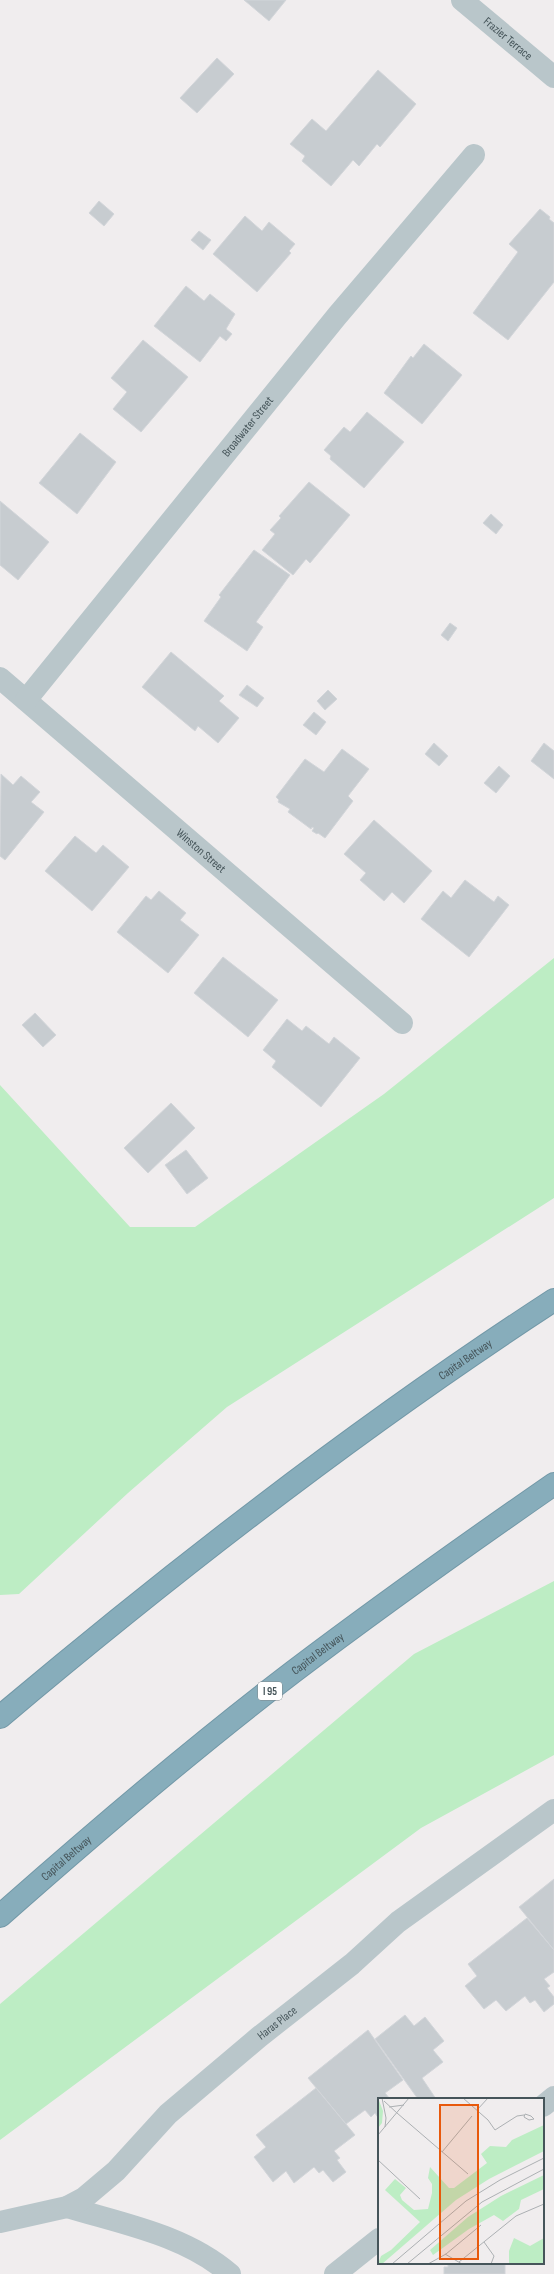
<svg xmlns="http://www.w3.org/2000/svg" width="554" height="2274" font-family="'Sofia Sans Condensed',sans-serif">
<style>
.green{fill:#bdedc4}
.building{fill:#c7ccd0;stroke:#d2d5d9}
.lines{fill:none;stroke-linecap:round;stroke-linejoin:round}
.highway-casing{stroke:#7298a7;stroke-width:24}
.minor{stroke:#b9c6ca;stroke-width:22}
.highway{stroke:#87adbb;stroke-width:22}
.labels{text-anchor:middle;stroke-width:3.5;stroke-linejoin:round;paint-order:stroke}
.shield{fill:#fff;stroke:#7e888c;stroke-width:1}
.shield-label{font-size:11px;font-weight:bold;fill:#46555a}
.street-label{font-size:12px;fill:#46555a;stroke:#fff}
.inset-road{fill:none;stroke:#acb0b3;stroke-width:1}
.view{fill:#e8590c;fill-opacity:0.15;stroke:#e8590c;stroke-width:2}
.inset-edge{fill:none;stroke:#46555a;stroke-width:2}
</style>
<rect width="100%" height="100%" fill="#f0edee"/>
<path class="green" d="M 554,958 L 554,1198 L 227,1407 L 128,1493 L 19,1594 L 0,1595 L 0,1085 L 130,1227 L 195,1227 L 384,1094 Z
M 554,1581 L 554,1755 L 421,1828 L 0,2140 L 0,2004 L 414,1654 Z"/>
<path class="building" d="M 244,0 L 286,0 L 269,21 Z
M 217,58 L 234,74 L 197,113 L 180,98 Z
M 378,70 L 416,104 L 380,147 L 377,144 L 359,166 L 353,160 L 331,186 L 302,161 L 305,156 L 290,144 L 312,119 L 326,131 Z
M 99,201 L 114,214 L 104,226 L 89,213 Z
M 540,209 L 550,217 L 549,219 L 554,223 L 554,282 L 508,340 L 473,313 L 518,252 L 509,244 Z
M 245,216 L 262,231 L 269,222 L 295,244 L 289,251 L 291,253 L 257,292 L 213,254 Z
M 199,231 L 211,240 L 203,250 L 191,240 Z
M 186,286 L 204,301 L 210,294 L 235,314 L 226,329 L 232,334 L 226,341 L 220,336 L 200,362 L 154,326 Z
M 143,340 L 188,377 L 141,432 L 113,409 L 127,392 L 111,378 Z
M 424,344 L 462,375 L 422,424 L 384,393 L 411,356 L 413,358 Z
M 367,412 L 404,442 L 364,488 L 330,459 L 331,456 L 324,450 L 344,427 L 350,432 Z
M 80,433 L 116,462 L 77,514 L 39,483 Z
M 309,482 L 350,515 L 310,563 L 306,559 L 293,575 L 262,550 L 275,534 L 270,530 L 281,518 L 279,516 Z
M 0,501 L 49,542 L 18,580 L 0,565 Z
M 491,514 L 503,525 L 496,534 L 483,523 Z
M 254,550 L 290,575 L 256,622 L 263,627 L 247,651 L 204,621 L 221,597 L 219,595 Z
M 450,623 L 457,628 L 448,641 L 441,635 Z
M 171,652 L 224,696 L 219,701 L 239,718 L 218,743 L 198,726 L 195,731 L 142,687 Z
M 247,685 L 264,698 L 257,707 L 239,695 Z
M 328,690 L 337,699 L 325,710 L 317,701 Z
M 314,712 L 326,722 L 316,735 L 303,725 Z
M 434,743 L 448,756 L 439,766 L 425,754 Z
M 544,743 L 554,751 L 554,779 L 531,761 Z
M 342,749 L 369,769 L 348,796 L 353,801 L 325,838 L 318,833 L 317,834 L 312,831 L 314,828 L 312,827 L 311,829 L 288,812 L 290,809 L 278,802 L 279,800 L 276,797 L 305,759 L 324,772 Z
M 499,766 L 510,776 L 496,793 L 484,783 Z
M 1,774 L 13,785 L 21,776 L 40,792 L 31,802 L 44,812 L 5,860 L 0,856 Z
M 374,820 L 432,871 L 404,903 L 392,892 L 384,901 L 360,880 L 366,873 L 344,854 Z
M 75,836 L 96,853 L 103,845 L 129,867 L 92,911 L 45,871 Z
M 465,880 L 494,902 L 498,896 L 509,905 L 469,957 L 421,919 L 443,891 L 451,898 Z
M 159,891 L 186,913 L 180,920 L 199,935 L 168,973 L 117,932 L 146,896 L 151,900 Z
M 223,957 L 278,1000 L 248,1037 L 194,993 Z
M 35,1013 L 56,1035 L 43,1047 L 22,1025 Z
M 287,1019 L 302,1031 L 306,1026 L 329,1044 L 334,1037 L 360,1058 L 321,1107 L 272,1067 L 276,1061 L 263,1050 Z
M 171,1103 L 195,1128 L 148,1173 L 124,1148 Z
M 186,1150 L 208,1178 L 187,1194 L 165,1165 Z
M 554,1879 L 554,1950 L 519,1907 Z
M 527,1918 L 554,1950 L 554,1972 L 544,1979 L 550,1986 L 547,1988 L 554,1997 L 554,2004 L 544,2012 L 535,2000 L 530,2003 L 525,1996 L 506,2011 L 496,2000 L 484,2009 L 465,1986 L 477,1976 L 468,1964 Z
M 405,2015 L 414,2026 L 425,2017 L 444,2041 L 433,2050 L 443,2062 L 422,2078 L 436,2099 L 418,2099 L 375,2039 Z
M 368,2030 L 403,2080 L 385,2093 L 390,2099 L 379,2099 L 379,2119 L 375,2113 L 371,2117 L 365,2110 L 346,2124 L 308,2078 Z
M 316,2088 L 355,2135 L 334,2151 L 340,2158 L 337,2160 L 346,2172 L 333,2182 L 323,2170 L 319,2173 L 314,2167 L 294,2183 L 286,2171 L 273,2182 L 254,2157 L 266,2147 L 256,2135 Z
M 448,2263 L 505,2263 L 505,2274 L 444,2274 L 444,2267 L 448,2267 Z"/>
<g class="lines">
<defs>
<g id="highway">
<path id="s5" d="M 0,1717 C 177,1568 360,1426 554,1300"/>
<path id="s6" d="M 0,1916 C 95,1832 192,1749 293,1672 C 379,1607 466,1545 554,1484"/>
</g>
</defs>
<use href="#highway" class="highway-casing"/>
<g class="minor">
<path id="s1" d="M 462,0 L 554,77"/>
<path id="s2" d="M 0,678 L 402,1023"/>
<path id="s3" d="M 26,700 L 337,316 L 474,155"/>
<path d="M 543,2106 L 554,2097"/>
<path d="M 67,2207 C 123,2224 185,2235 230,2274"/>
<path id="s4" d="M 0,2222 L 67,2207 L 84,2198 L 116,2171 L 168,2114 L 259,2037 L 352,1964 L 398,1922 L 554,1810"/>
<path d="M 335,2274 L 379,2239"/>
</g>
<use href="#highway" class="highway"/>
</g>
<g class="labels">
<rect class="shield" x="258" y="1682" width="24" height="18" rx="3"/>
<g class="shield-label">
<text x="270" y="1695">I 95</text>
</g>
<g class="street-label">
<text dy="4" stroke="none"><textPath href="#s1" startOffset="60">Frazier Terrace</textPath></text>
<text dy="4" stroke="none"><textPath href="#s3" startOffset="352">Broadwater Street</textPath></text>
<text dy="4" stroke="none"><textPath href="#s2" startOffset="265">Winston Street</textPath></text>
<text dy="4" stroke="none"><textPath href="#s5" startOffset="587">Capital Beltway</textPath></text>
<text dy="4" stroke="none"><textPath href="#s6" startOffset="412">Capital Beltway</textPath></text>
<text dy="4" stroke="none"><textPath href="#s6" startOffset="88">Capital Beltway</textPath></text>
<text dy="4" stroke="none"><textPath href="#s4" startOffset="349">Haras Place</textPath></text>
</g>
</g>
<g transform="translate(378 2098)">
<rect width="166" height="166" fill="#f0edee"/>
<path d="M 0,0 L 5,13 L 4,25 L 0,30 ZM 166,27 L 166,53 L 111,81 L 78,102 L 4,166 L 0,166 L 3,158 L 13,152 L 42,124 L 7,92 L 17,81 L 28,90 L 22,97 L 24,102 L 36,112 L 50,111 L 54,95 L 54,86 L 50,80 L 52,69 L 71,90 L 76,90 L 109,65 L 103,56 L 112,48 L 128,49 L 134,42 ZM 166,77 L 166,91 L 143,102 L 141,111 L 125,123 L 116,117 L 91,131 L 55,157 L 52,152 L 90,119 L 123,98 ZM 136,140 L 152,148 L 166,140 L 166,166 L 131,166 L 131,153 Z" fill="#bdedc4"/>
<path class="inset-road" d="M 4,0 L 8,20 L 7,29M 85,0 L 110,22 L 117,32 L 139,18 L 146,17M 6,3 L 19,15M 11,9 L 26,7M 99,12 L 110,0M 19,15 L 90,76M 147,16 L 153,18 L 156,21 L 151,22 L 146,19 ZM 0,37 L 31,0M 64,54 L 94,18M 0,62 L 42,101M 106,144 L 116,158 L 113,166M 67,156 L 84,166M 81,164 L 138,118 L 166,106M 14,166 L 88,103 L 122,82 L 166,60M 29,166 L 104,104 L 166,71M 50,166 L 68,156 L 103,127"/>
<path class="view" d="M 62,7 L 100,7 L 100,161 L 62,161 Z"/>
<rect width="166" height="166" class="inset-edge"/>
</g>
</svg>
